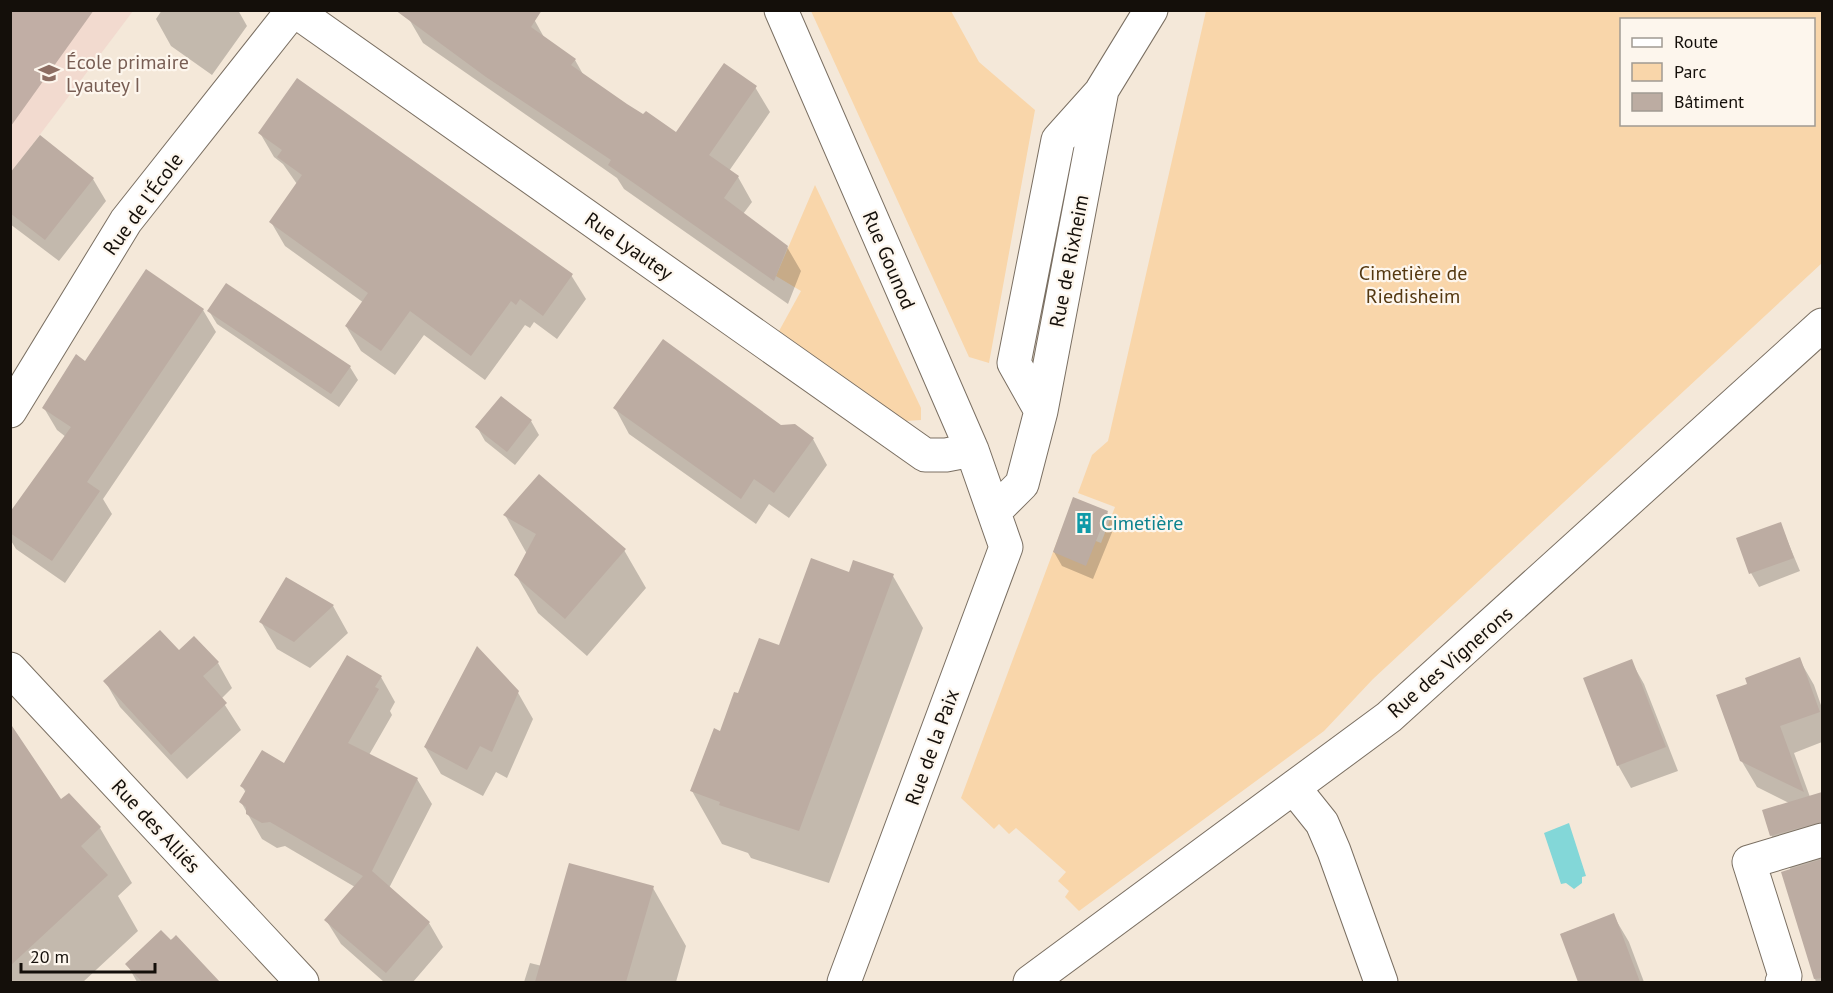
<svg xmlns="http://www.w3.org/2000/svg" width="1833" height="993" font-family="'PT Sans',sans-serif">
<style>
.education{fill:#f2dacf}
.green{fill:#f9d6aa;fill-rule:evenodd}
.water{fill:#83d7d8}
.shadow{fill:#0003}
.building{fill:#bcaca2}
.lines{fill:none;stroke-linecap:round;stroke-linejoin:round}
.minor-casing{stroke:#7a6f62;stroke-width:35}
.minor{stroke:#fff;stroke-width:33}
.labels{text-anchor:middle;stroke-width:4.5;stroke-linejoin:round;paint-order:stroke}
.education-label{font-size:20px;fill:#785e54;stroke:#fdf6ed;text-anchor:start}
.street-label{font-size:20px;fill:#140f0a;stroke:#fdf6ed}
.park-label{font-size:20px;fill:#543810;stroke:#fdf6ed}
.culture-label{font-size:20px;fill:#0d838f;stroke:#fdf6ed;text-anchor:start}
</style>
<rect width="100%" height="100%" fill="#f4e8d9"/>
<path class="education" d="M 11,11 L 133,11 L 11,173 Z"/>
<path class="green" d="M 811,11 L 951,11 L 979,62 L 1035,110 L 989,363 L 969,357 Z
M 1206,11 L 1822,11 L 1822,263 L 1373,679 L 1324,731 L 1079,911 L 1065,897 L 1069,891 L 1058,881 L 1066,872 L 1016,828 L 1009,834 L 999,824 L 994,829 L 961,798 L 1062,528 L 1101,543 L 1115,507 L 1078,493 L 1092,455 L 1108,441 ZM 1622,20 L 1814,20 L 1814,124 L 1622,124 Z
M 815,185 L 921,408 L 921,420 L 906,421 L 779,331 L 801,291 L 776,276 Z"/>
<path class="water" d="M 1569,823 L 1586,876 L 1582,877 L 1582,883 L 1574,889 L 1566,883 L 1561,884 L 1544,833 Z"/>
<path class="shadow" d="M 10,10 L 94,10 L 11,126 L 10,125 Z
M 162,10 L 238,10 L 247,26 L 212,75 L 171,46 L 156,19 Z
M 409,19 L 535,21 L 545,39 L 575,60 L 584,76 L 626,105 L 676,134 L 755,87 L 770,112 L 729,171 L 738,177 L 752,202 L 743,214 L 787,247 L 801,271 L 788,304 L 624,189 L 617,178 L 423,43 Z
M 260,133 L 571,275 L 586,299 L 557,339 L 534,322 L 530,328 L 525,325 L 485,380 L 424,335 L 395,375 L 361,351 L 346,326 L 364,303 L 285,246 L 271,222 L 297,184 L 283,164 L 274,157 Z
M 10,176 L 93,179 L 106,201 L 59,261 L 10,224 Z
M 203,310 L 216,332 L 103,499 L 112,514 L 65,583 L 16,549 L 10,539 L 10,517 L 66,437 L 57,430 L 44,408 L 85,363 Z
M 209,311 L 350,367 L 358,380 L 339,407 L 217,324 Z
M 615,408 L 780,426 L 813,439 L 827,465 L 789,518 L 769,504 L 756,524 L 629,434 Z
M 531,421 L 539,435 L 515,465 L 485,441 L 477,427 Z
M 1107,512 L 1115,525 L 1093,579 L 1062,566 L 1054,552 Z
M 505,515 L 624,550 L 646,588 L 587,656 L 538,613 L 516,575 L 527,554 Z
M 1780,523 L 1800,571 L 1759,587 L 1751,573 Z
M 850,574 L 893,576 L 923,628 L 829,883 L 751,858 L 748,853 L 722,844 L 692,791 L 739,695 L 780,647 Z
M 286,579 L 333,606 L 348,633 L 310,668 L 277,649 L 261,622 Z
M 1799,659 L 1814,685 L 1822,708 L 1822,742 L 1794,753 L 1810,797 L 1822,793 L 1822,982 L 1816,982 L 1783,873 L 1791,870 L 1771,835 L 1789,803 L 1757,787 L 1741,760 L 1749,685 Z
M 1631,661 L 1644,684 L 1678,771 L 1631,788 L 1618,765 Z
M 218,663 L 232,688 L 221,699 L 241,730 L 187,779 L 120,707 L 105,681 Z
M 381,677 L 395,702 L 390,711 L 392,715 L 369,755 L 417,779 L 432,804 L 389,888 L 429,923 L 443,947 L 413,982 L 384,982 L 341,944 L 326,920 L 355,887 L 285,846 L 277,848 L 262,839 L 241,802 L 246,793 L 242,786 L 284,765 Z
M 517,691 L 533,719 L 507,778 L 496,772 L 483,796 L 441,774 L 425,747 Z
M 69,795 L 100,828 L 132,883 L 118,896 L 138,931 L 83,982 L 10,982 L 10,839 Z
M 653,888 L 686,946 L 676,982 L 524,982 L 530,963 L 542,966 Z
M 1613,915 L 1629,942 L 1644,982 L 1579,982 L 1561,934 Z
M 176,937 L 218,982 L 137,982 L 127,964 Z"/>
<path class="building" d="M 395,10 L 542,10 L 531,27 L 576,59 L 571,65 L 627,104 L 643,114 L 646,111 L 676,132 L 724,63 L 757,86 L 709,155 L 739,176 L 724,198 L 788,246 L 774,281 L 608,165 L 611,160 L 486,77 Z
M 297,78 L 573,274 L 543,316 L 520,299 L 516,305 L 511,301 L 471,356 L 410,311 L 381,351 L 345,326 L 368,293 L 269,222 L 302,175 L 277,157 L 282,150 L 258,133 Z
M 40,135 L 94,178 L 45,240 L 10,213 L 10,173 Z
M 146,269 L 204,309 L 87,482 L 100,491 L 52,561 L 10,533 L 10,512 L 71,427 L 42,408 L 76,354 L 85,361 Z
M 226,283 L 351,366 L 331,394 L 207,311 Z
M 663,339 L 781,425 L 795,424 L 814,438 L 774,493 L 754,479 L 741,499 L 613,408 Z
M 501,396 L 532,420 L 507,452 L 475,427 Z
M 539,474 L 626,549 L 565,619 L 514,575 L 536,534 L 503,515 Z
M 1073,497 L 1108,511 L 1086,566 L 1053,552 Z
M 1781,522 L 1794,558 L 1749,574 L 1736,538 Z
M 811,558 L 849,572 L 853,560 L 894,574 L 799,831 L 719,805 L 720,802 L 690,791 L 714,728 L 720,731 L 734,692 L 738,693 L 759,638 L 779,645 Z
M 286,577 L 334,605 L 294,642 L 259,622 Z
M 160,630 L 179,650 L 194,636 L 219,662 L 203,676 L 227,703 L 171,755 L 103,681 Z
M 477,646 L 519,691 L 492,752 L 480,746 L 467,770 L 424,747 Z
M 347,655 L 382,676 L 375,687 L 379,689 L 348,743 L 418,778 L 372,871 L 430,922 L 386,973 L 324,920 L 363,876 L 270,822 L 262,823 L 246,814 L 246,807 L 239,802 L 246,790 L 240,786 L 262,750 L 284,763 Z
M 1800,657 L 1820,712 L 1780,726 L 1804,792 L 1740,761 L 1716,695 L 1747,684 L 1745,678 Z
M 1632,659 L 1666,747 L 1617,766 L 1583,678 Z
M 10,723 L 61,799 L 69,793 L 101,827 L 81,846 L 108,875 L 10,966 Z
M 1822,792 L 1822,822 L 1770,836 L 1762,810 Z
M 1822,859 L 1822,978 L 1814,979 L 1781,872 Z
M 569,863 L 654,886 L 626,982 L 535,982 Z
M 1614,913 L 1640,982 L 1578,982 L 1560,934 Z
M 161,930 L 171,940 L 176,935 L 220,982 L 142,982 L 125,964 Z"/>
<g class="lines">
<defs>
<path id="minor" d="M 294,10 L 925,455 L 946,455 L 972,450
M 781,10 L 972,450 L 1006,547 L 844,982
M 10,411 L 126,221 L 293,10
M 1041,411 L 1014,363 L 1058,140 L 1101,92
M 995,511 L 1022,484 L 1041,411 L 1102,90 L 1151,10
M 10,669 L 302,982
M 1294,788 L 1322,823 L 1334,851 L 1381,982
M 1030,982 L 1389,717 L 1822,325
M 1782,982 L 1785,976 L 1749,862 L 1822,840"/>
</defs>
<use href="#minor" class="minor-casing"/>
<use href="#minor" class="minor"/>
</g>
<defs>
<symbol id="school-bare" viewBox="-9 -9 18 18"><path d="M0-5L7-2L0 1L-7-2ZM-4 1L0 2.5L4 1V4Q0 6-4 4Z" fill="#8d6e63" stroke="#fdf6ed" stroke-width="2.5" paint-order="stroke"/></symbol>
<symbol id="building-bare" viewBox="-9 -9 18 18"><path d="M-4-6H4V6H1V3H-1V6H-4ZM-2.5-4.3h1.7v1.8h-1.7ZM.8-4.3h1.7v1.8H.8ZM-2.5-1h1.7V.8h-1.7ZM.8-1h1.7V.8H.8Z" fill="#0f9aa8" stroke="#fdf6ed" stroke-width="2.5" paint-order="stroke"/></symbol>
</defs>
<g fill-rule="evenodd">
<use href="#school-bare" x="34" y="58" width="30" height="30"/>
<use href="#building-bare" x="1069" y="508" width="30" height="30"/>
</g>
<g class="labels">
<g class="education-label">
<text x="66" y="69">École primaire<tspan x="66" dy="23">Lyautey I</tspan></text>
</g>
<g class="street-label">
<text transform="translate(143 204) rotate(-54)" y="7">Rue de l'École</text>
<text transform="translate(629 246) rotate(35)" y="7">Rue Lyautey</text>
<text transform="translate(889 260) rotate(67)" y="7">Rue Gounod</text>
<text transform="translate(1069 261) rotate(-79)" y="7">Rue de Rixheim</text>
<text transform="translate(1450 662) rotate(-41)" y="7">Rue des Vignerons</text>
<text transform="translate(932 747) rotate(-70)" y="7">Rue de la Paix</text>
<text transform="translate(156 826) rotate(47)" y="7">Rue des Alliés</text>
</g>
<g class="park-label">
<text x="1413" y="280">Cimetière de<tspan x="1413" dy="23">Riedisheim</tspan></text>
</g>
<g class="culture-label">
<text x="1101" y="530">Cimetière</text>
</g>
</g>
<rect width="1833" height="993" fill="none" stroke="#140f0a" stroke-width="24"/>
<rect x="1620" y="18" width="195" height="108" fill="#fdf6ed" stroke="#a09a92" stroke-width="1.5"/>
<rect x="1632" y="38" width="30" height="9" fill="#ffffff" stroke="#a09a92" stroke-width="1.5"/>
<text x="1674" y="48" font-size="18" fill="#140f0a">Route</text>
<rect x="1632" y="63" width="30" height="18" fill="#f9d6aa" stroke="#a09a92" stroke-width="1.5"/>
<text x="1674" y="78" font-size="18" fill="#140f0a">Parc</text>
<rect x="1632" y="93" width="30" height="18" fill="#bcaca2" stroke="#a09a92" stroke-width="1.5"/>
<text x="1674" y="108" font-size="18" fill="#140f0a">Bâtiment</text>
<path d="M21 963v9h134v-9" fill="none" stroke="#140f0a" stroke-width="3"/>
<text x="30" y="963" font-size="18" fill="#140f0a" stroke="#fdf6ed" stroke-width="4.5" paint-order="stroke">20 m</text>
</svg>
